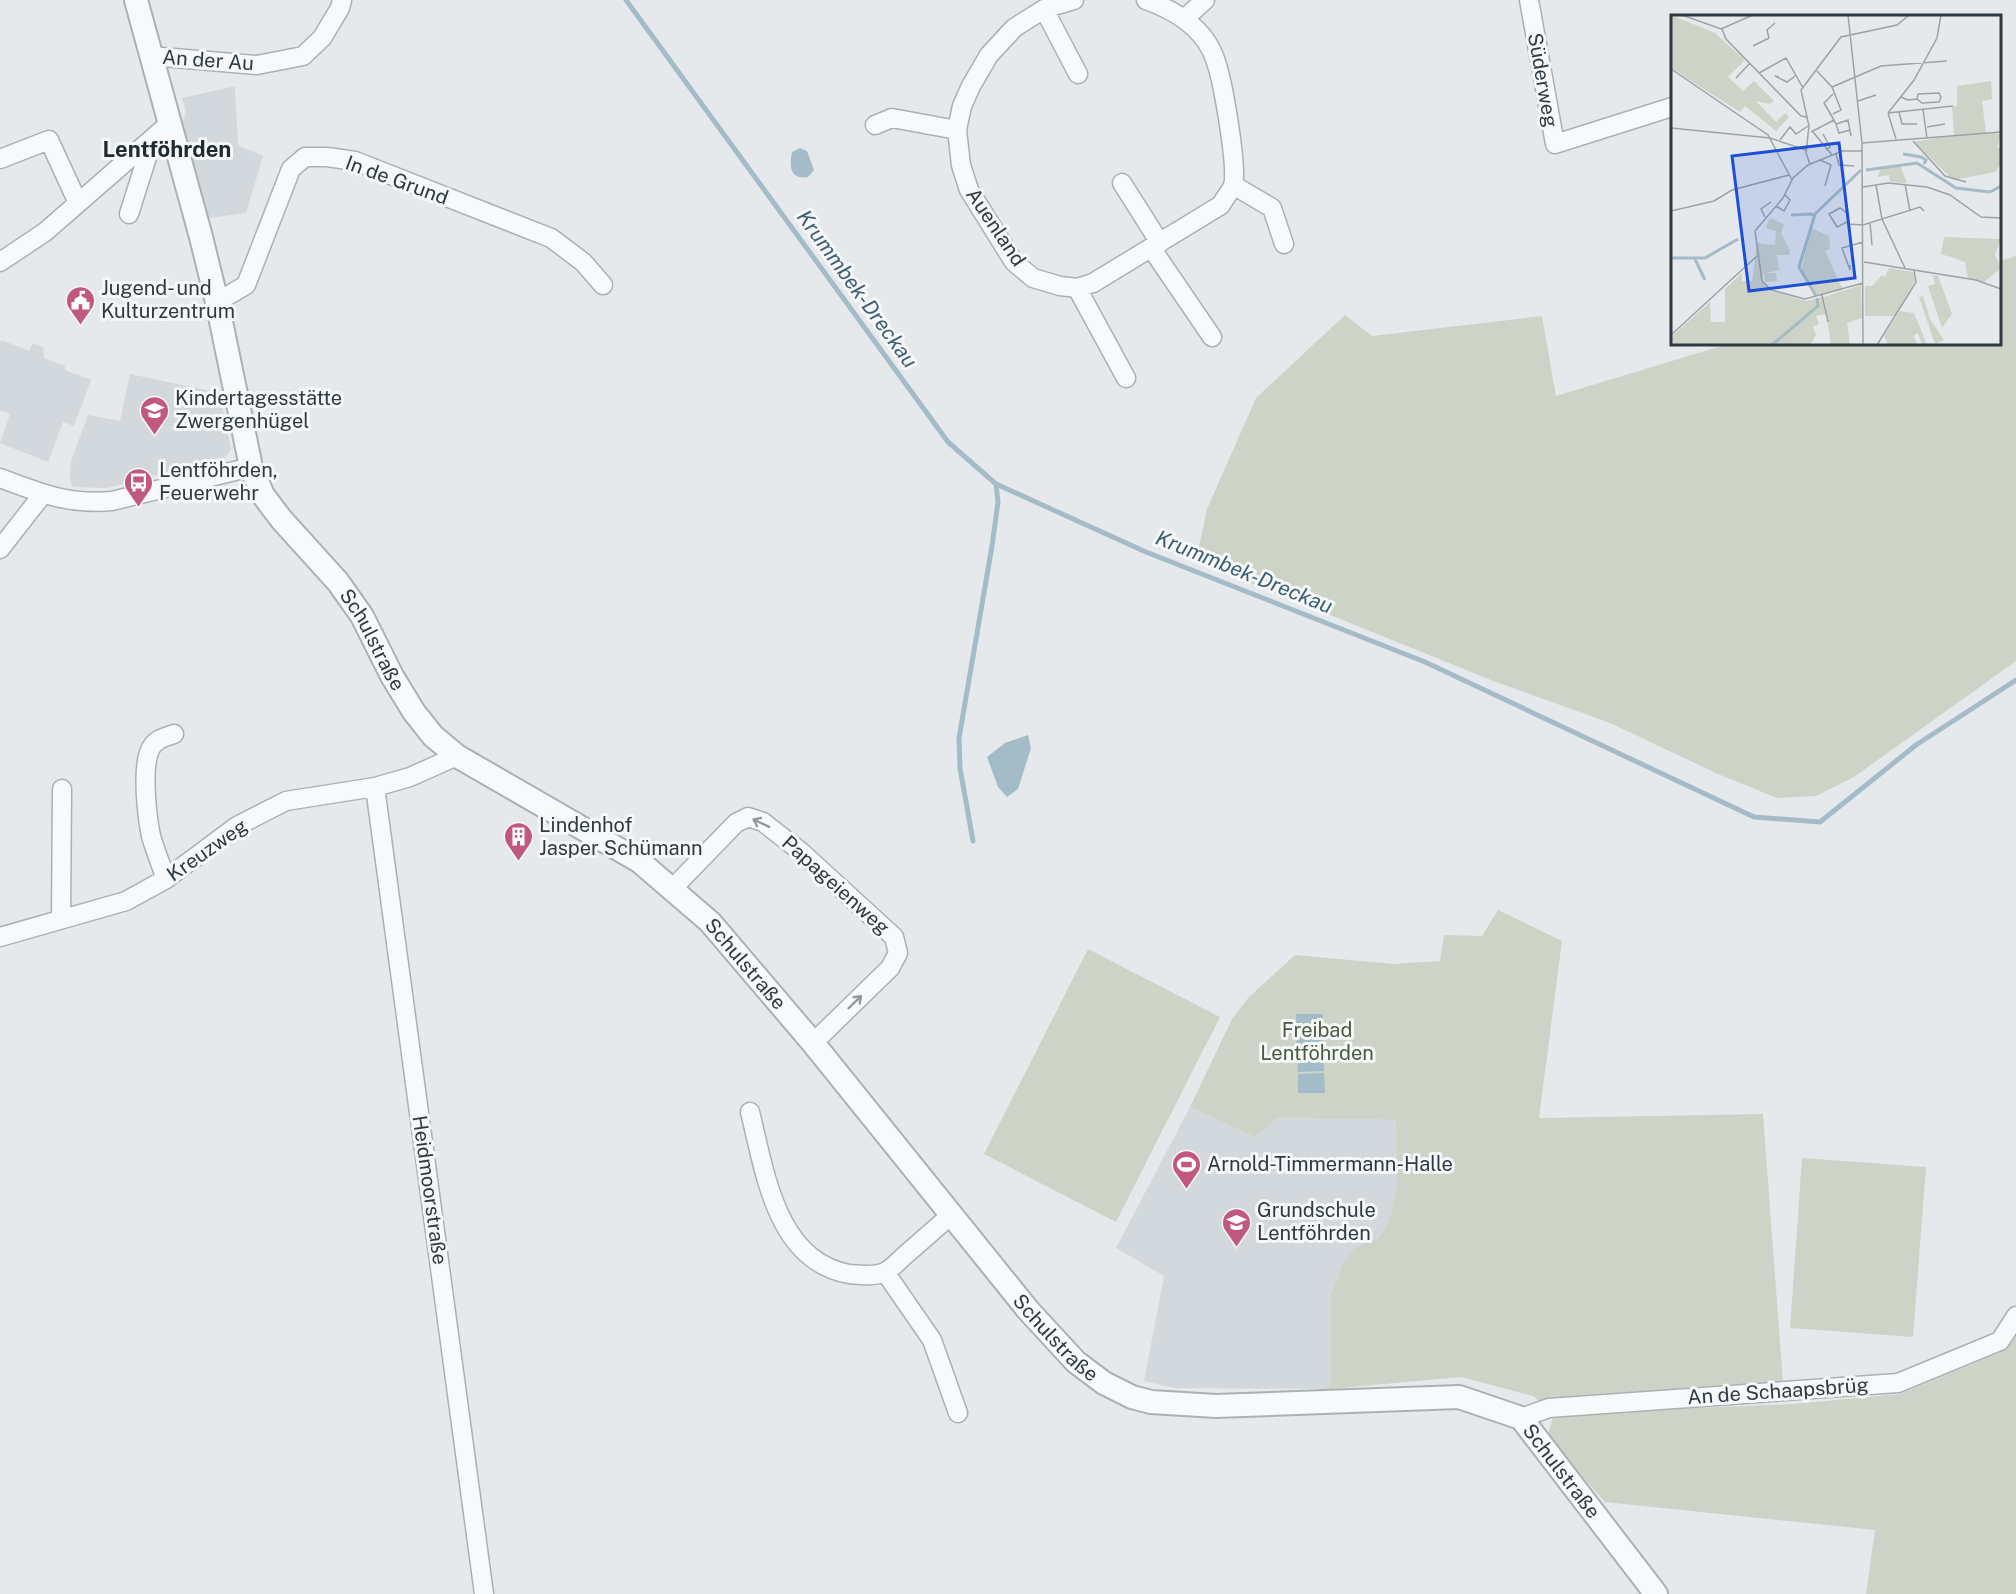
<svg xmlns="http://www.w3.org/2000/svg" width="2016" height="1594" font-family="'Public Sans',sans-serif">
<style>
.built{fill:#d3d8dd}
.green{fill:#cdd4c7}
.water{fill:#a4bcc7}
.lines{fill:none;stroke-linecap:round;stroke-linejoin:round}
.stream{stroke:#a4bcc7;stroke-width:5}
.minor-casing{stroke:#aab1b5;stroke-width:21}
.tertiary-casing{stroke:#aab1b5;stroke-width:26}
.minor{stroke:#f7f9fa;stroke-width:18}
.tertiary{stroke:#f7f9fa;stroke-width:22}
.oneway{stroke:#92999e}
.labels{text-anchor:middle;stroke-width:6;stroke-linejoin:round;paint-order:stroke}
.street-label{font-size:20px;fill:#2e3942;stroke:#f5f7f8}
.poi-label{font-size:20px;fill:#2e3942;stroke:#f5f7f8;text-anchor:start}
.park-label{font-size:20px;fill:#495c3d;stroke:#f5f7f8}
.water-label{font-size:21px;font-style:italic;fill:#3c5f72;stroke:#f5f7f8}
.quarter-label{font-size:22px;font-weight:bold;fill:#202a33;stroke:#f5f7f8}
.inset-river{fill:none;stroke:#a4bcc7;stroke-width:3}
.inset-road{fill:none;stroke:#9ca3a7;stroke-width:1.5}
.view{fill:#1d4ed8;fill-opacity:0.15;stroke:#1d4ed8;stroke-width:3}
.inset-edge{fill:none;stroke:#2e3942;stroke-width:3}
</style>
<rect width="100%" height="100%" fill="#e5e9eb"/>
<path class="built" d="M 235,86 L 238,145 L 263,156 L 246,213 L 209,218 L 182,124 L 186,112 L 182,98 Z
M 2,340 L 29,351 L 33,343 L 43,347 L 44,358 L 65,366 L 65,370 L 91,380 L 74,426 L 63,422 L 48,462 L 0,443 L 10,414 L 0,410 L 0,342 Z
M 130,374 L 220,393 L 231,449 L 225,458 L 107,488 L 73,487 L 70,480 L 71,461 L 88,415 L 120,421 Z
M 1190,1107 L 1255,1137 L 1277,1118 L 1396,1120 L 1397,1184 L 1389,1222 L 1378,1238 L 1355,1247 L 1342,1265 L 1330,1297 L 1330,1389 L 1175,1388 L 1144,1381 L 1164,1276 L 1116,1248 Z"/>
<path class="green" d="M 2016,256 L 2016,661 L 1854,777 L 1816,796 L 1777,798 L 1718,774 L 1610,723 L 1496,682 L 1196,561 L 1207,509 L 1256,398 L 1345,315 L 1372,336 L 1542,316 L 1556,396 L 1728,344 L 2000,344 L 2000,261 Z
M 1498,910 L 1562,941 L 1539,1118 L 1763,1114 L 1783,1383 L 1543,1404 L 1533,1396 L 1461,1377 L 1330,1389 L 1330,1297 L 1342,1265 L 1355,1247 L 1378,1238 L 1389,1222 L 1397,1184 L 1396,1120 L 1277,1118 L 1255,1137 L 1190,1107 L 1232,1019 L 1249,997 L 1295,955 L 1394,964 L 1440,961 L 1444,935 L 1482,936 Z
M 1088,949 L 1220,1017 L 1116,1222 L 984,1154 Z
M 1802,1158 L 1926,1167 L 1913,1337 L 1790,1328 Z
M 2016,1332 L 2016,1594 L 1866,1594 L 1875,1530 L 1605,1502 L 1547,1437 L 1554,1414 L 1793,1404 L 1900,1394 L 2002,1352 Z"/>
<path class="water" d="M 800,148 L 807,151 L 814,170 L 808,177 C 790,180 789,166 792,152 Z
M 1028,735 L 1031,748 L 1018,789 L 1007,797 L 998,787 L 987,757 L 1005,743 Z
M 1296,1014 L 1323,1014 L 1324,1071 L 1298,1072 Z
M 1324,1073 L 1325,1093 L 1298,1093 L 1298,1074 Z"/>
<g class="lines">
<path class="stream" d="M 626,0 L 948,442 L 996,484 L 1146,552 L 1425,662 L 1754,817 L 1820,822 L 1916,745 L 2016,680
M 973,841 L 960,768 L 959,738 L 992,546 L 998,502 L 996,484"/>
<defs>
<path id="minor" d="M 1074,0 L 1044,9 L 1014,28 L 989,55 L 971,86 L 962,106 L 957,130 L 961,165 L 969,190 L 1014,262 L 1033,278 L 1060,286 L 1077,288 L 1093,283 L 1221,205 C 1224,199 1230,192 1233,186 C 1238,168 1223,82 1216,62 C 1214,55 1210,47 1206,41 C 1192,21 1168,8 1146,0
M 1529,0 L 1555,144 L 1672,107
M 1044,9 L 1078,74
M 1184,19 L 1205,0
M 151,56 L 257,65 L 303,56 L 322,38 L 340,8 L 342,0
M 875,125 L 892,118 L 957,130
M 0,159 L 49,140 L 78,203
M 1122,183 L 1160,243
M 1233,185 L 1272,208 L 1284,244
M 129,214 L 153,138
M 1152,249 L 1212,337
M 0,262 L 45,232 L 170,123
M 1077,288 L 1126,378
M 217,302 L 246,285 L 291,169 L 305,157 L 327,157 L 355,161 L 551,238 L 583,262 L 603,285
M 0,478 C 40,493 68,505 112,501 L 251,467
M 0,549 L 43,494
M 375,787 L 484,1594
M 166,879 C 161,865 155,850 151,836 C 147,817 141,765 151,748 C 156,739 165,737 174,734
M 672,889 L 736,823 L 748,817 L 763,822 L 800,851 L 894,937 L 898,953 L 890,968 L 813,1043
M 61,919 L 62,789
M 0,937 L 126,901 L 166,879 L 237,826 L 286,801 L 375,787 L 410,777 L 457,756
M 750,1112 C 765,1172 776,1261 849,1274 C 860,1275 874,1277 885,1272 C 891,1269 898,1262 903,1257 C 919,1243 935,1229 951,1215
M 885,1272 L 932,1340 L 958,1413
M 1521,1418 L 1549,1408 L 1898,1383 L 2000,1341 L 2016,1316"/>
<g id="tertiary">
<path id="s1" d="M 136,0 L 201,237 L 217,302 L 251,467 L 263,495 L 281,519 L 338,582 L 362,616 L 392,676 L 414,712 L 433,736 L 457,756 L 639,861 L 710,922 L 813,1043 L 1028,1310 L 1076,1362 L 1104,1383 L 1132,1397 L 1151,1402 L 1216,1406 L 1459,1397 L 1521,1418 L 1656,1594"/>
</g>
</defs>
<use href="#minor" class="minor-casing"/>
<use href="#tertiary" class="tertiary-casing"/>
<use href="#minor" class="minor"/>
<use href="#tertiary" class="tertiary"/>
</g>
<defs><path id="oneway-shaft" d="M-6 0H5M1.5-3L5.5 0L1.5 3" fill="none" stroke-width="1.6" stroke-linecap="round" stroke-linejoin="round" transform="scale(1.5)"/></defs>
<g class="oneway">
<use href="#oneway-shaft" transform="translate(761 823) rotate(-154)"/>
<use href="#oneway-shaft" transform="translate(855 1002) rotate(-44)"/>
</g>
<defs>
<symbol id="civic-pin" viewBox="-11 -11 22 30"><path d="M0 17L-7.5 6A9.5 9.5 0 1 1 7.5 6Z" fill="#c1597f" stroke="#f5f7f8"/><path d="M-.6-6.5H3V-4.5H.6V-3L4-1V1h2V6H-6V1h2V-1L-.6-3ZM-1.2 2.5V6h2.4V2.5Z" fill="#fff"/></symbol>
<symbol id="school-pin" viewBox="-11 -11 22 30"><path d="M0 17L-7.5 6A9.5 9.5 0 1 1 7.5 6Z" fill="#c1597f" stroke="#f5f7f8"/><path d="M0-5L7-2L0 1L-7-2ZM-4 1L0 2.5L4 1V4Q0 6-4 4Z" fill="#fff"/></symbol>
<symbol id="bus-pin" viewBox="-11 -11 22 30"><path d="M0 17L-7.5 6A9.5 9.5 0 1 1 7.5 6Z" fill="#c1597f" stroke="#f5f7f8"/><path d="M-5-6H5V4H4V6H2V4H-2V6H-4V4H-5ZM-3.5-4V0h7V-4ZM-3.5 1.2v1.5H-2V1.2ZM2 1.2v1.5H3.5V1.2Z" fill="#fff"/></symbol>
<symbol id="building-pin" viewBox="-11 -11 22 30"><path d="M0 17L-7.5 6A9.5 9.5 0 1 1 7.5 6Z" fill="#c1597f" stroke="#f5f7f8"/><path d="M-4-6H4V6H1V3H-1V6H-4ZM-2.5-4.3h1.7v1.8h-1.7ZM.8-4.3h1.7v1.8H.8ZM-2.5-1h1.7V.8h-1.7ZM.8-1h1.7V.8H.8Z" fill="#fff"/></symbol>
<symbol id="stadium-pin" viewBox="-11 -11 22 30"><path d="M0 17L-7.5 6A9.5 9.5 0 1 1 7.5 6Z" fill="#c1597f" stroke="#f5f7f8"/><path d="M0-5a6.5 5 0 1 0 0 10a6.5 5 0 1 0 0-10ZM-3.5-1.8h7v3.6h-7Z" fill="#fff"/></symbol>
</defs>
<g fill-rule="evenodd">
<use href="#civic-pin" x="64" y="284" width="33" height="45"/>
<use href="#school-pin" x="138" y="394" width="33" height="45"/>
<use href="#bus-pin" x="122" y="466" width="33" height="45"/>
<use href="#building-pin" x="502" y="820" width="33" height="45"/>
<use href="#stadium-pin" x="1170" y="1148" width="33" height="45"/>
<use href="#school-pin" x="1220" y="1206" width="33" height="45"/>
</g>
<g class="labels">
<g class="street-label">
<text transform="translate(208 60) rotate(4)" y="7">An der Au</text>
<text transform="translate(1543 80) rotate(80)" y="7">Süderweg</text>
<text transform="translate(397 180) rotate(20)" y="7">In de Grund</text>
<text transform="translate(996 227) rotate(56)" y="7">Auenland</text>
<text dy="7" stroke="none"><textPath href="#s1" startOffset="694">Schulstraße</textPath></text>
<text transform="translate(207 850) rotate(-35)" y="7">Kreuzweg</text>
<text transform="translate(836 885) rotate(42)" y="7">Papageienweg</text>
<text dy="7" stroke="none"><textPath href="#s1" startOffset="1198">Schulstraße</textPath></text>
<text transform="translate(430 1190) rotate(82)" y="7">Heidmoorstraße</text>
<text dy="7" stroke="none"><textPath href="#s1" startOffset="1684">Schulstraße</textPath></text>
<text transform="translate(1778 1391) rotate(-4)" y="7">An de Schaapsbrüg</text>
<text dy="7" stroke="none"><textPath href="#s1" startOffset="2242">Schulstraße</textPath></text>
</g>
<g class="poi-label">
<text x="101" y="295">Jugend- und<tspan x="101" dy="23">Kulturzentrum</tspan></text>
<text x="175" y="405">Kindertagesstätte<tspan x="175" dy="23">Zwergenhügel</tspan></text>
<text x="159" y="477">Lentföhrden,<tspan x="159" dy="23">Feuerwehr</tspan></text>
<text x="539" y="832">Lindenhof<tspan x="539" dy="23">Jasper Schümann</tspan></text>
<text x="1207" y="1171">Arnold-Timmermann-Halle</text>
<text x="1257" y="1217">Grundschule<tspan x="1257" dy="23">Lentföhrden</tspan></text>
</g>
<g class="park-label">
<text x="1317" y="1037">Freibad<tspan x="1317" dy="23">Lentföhrden</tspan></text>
</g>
<g class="water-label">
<text transform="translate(857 289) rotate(54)" y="7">Krummbek-Dreckau</text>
<text transform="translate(1244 572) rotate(22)" y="7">Krummbek-Dreckau</text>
</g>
<g class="quarter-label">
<text x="167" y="157">Lentföhrden</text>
</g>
</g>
<g transform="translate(1671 15)">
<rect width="330" height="330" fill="#e5e9eb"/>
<path d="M 0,0 L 44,18 L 74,45 L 57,62 L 72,76 L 83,66 L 103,86 L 99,89 L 85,86 L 105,107 L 114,98 L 118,102 L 105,116 L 74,91 L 69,97 L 0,53 ZM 320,66 L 321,84 L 311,86 L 315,118 L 330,119 L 326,132 L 330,135 L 330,148 L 324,157 L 282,165 L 243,127 L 283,120 L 281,92 L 286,91 L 286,71 ZM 229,150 L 236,168 L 219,167 L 218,160 L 206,162 L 210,154 ZM 99,203 L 113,209 L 110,218 L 119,236 L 118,240 L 106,240 L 108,255 L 95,258 L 105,258 L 106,266 L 94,267 L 93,258 L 90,266 L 99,276 L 136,286 L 151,282 L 155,299 L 145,301 L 148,309 L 142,312 L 145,320 L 139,330 L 0,330 L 0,322 L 39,287 L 40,307 L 54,307 L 54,274 L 71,258 L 71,266 L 81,266 L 86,228 L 104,230 L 105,216 L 95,213 ZM 140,213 L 158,221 L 159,234 L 154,236 L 172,275 L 146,280 L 130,256 ZM 273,222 L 330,224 L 324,239 L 330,253 L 313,267 L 297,263 L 294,247 L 270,239 ZM 218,253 L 242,257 L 244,265 L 224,301 L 194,301 L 194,271 L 201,271 L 211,260 L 214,262 ZM 261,260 L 267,261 L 281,299 L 271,313 L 257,271 L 264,269 ZM 190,270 L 191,303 L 176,308 L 179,329 L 160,330 L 153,282 ZM 252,281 L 259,304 L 273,325 L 264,329 L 248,282 ZM 229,296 L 243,298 L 256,330 L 251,330 L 247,318 L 242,321 L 247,330 L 217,330 L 213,321 Z" fill="#cdd4c7"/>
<path class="inset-river" d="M 232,139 L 250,142 L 255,145 L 253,149M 195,155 L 246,148 L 285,173 L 319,177 L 330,171M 120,200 L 142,199M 0,243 L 34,243 L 67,224M 24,244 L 34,265M 145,281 L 128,252 L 144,199 L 190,155M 101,330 L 147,291 L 146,283"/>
<path class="inset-road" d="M 11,0 L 50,14 L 82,0M 177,0 L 191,128 L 192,330M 51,14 L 55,24 L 130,101 L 136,102M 82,31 L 98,23 L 96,15 L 104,8M 0,54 L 97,120 L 121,165M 146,56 L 161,72 L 210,51 L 276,46M 88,58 L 115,43 L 132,73M 108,62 L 104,61 L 116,67 L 124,61M 65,63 L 79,48M 161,72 L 170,95 L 162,99M 162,79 L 153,88 L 163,105M 230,82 L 237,85 L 246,84 L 247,79 L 268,78 L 270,82 L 268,87 L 251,88 L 246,84M 187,86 L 205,80M 252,94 L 256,124M 228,97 L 231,109 L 246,109M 217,98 L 243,65 L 266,23 L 270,0M 217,98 L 282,91M 217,98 L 225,124M 163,105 L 165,109 L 177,105 L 180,121M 165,109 L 168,118 L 179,115M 256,112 L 274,109M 0,113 L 99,123 L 135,135M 140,117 L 163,105M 142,117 L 161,140M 152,119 L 159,132 L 155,135M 109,125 L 119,112 L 125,119 L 137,111M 242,126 L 274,161 L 295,167M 191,128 L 330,117M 191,136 L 171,136 L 137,150 L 122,163 L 112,183 L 84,216 L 91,266 L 100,275 L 134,284 L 192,268M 165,139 L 168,150 L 183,151M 149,145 L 160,150 L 154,171M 139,149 L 135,138 L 138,111 L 130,75 L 170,22 L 226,10 L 238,0M 234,169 L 239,196M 205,170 L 211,204 L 234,253M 192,172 L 217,168 L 256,172 L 279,180 L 310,202 L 330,203M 105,191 L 113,196 L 119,185 L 114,180M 0,196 L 43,186 L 61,175 L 118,160M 94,202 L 90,194 L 100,187M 176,207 L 166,212 L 158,199 L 169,193 L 176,198 L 178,209 L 192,210 L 249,192 L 253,196M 199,208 L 201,230M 193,247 L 305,265 L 330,274M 179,250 L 179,255 L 171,233 L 192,227M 151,280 L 157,307M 0,320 L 86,241M 206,330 L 245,267 L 243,255"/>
<path class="view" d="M 168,128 L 184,263 L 78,276 L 61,141 Z"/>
<rect width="330" height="330" class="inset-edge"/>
</g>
</svg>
